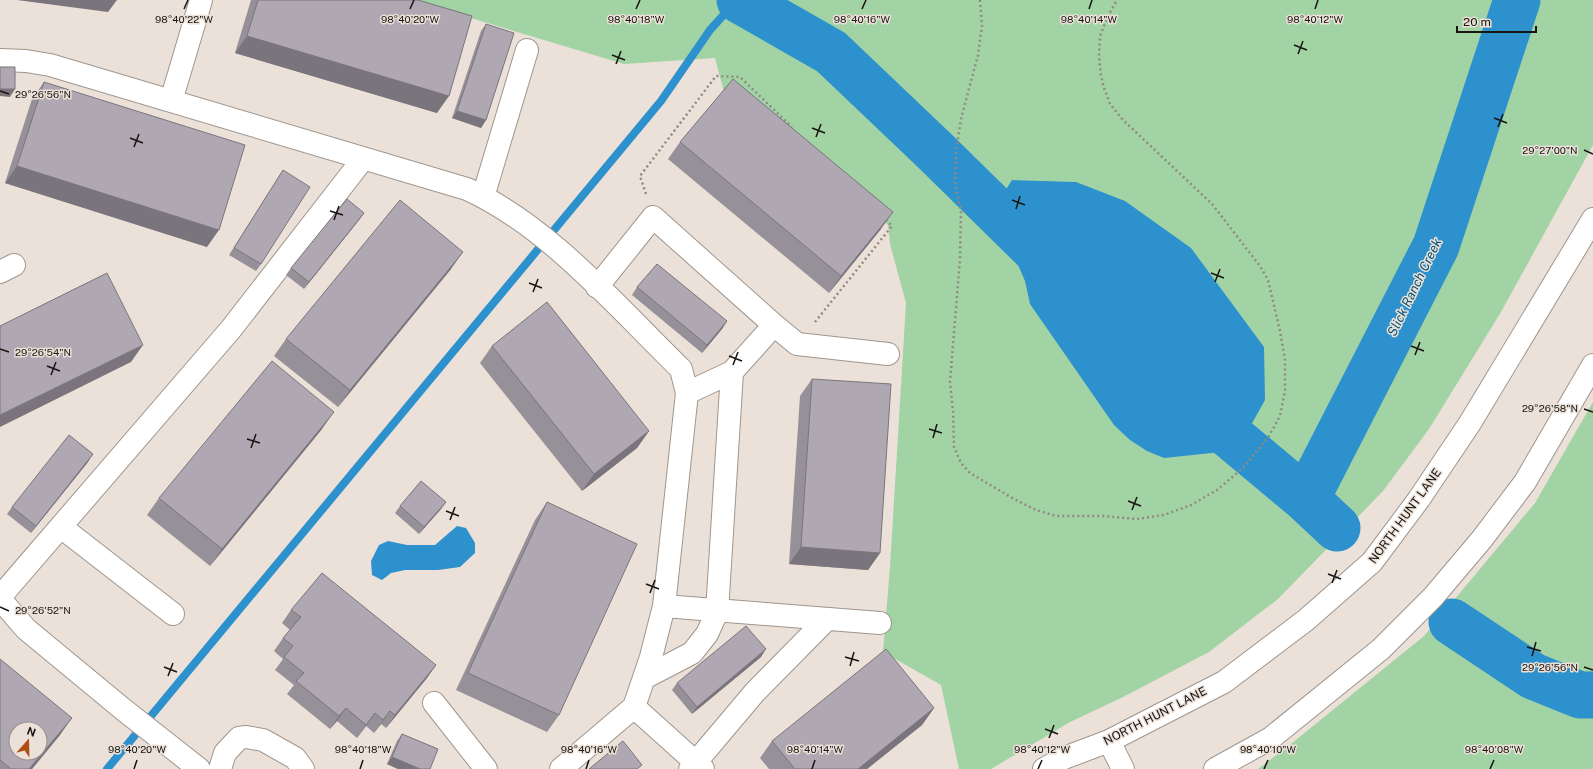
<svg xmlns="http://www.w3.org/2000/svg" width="1593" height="769" font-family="'Public Sans',sans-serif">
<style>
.green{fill:#a2d3a4}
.water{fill:#2d91cd}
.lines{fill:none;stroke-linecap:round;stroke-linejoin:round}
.stream{stroke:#2d91cd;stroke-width:8}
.river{stroke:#2d91cd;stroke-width:47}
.minor-casing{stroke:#9f958d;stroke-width:24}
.major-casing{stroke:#9f958d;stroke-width:24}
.path{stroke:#918983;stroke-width:2.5;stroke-dasharray:2 3;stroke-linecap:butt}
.minor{stroke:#fff;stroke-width:22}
.major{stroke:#fff;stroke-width:22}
.wall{fill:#969098}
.shaded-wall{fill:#7a757c}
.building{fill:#afa7b1;stroke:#7a757c;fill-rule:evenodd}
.ticks{fill:none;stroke:#181411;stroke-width:1.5}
.labels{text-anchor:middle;stroke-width:3;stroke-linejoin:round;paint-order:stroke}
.street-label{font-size:12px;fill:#181411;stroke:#ebe1d8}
.water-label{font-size:13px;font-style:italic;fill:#015078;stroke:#ebe1d8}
.ticks-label{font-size:10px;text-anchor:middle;fill:#181411;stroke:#ebe1d8;stroke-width:3;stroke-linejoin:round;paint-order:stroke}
</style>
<rect width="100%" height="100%" fill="#ebe1d8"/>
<path class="green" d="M 411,0 L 1593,0 L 1593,145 L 1501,312 L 1429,429 L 1383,491 L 1278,599 L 1209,652 L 1123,697 L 1070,722 L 991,769 L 959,769 L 941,685 L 883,652 L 890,567 L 906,303 L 890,244 L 888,225 L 724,92 L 715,58 L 624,64 Z
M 1593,402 L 1593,769 L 1258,769 L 1286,748 L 1424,636 L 1535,503 Z"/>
<path class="water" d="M 1012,180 L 1076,182 L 1125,201 L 1191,248 L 1264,347 L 1265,400 L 1246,434 L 1221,452 L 1164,458 L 1147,451 L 1130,440 L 1114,425 L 1030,304 L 1025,281 L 1010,246 L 998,202 Z
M 457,526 L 466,528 L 475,543 L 475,553 L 460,567 L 438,570 L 405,570 L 391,573 L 382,580 L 372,575 L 371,561 L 379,545 L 388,541 L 407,545 L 435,545 Z"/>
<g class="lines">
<path class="stream" d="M 107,769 L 661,101 L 710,30 L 737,0"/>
<path class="river" d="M 740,0 L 831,52 L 935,151 L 1049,263
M 1188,399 L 1203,413 L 1306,499
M 1337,528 L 1306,499 L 1436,246 L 1517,0
M 1452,622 L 1533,676 L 1580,695 L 1593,695"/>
<defs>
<path id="minor" d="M 0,60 L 26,61 L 50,65 L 467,189 C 549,226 617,307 681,369 L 687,393 L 664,606 L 651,657 L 634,707 L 561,769
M 171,101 L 201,0
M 483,197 L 527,50
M 0,272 L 14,265
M 597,287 L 653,217 L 774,325 L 732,372 L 687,393
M 774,325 L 797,344 L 888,354
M 61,527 L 173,614
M 0,597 L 231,329 L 363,159
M 0,599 L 26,629 L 124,710 L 199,769
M 664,606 L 880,623
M 644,678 L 692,653 L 707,634 L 717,612 L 732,372
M 434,703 L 486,769
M 634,707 L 703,769
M 220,769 L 225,753 L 239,738 L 246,737 L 263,740 L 295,758 L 303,769
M 690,769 L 755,692 L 827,619"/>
<path id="major" d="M 1109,741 L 1123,769
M 1044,769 L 1064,758 L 1109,741 L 1224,682 L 1306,620 L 1372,562 L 1419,499 L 1470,423 L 1593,219
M 1215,769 L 1271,738 L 1381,649 L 1433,597 L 1482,539 L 1525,482 L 1593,365"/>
</defs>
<use href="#minor" class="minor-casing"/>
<use href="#major" class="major-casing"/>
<path class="path" d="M 980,0 L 982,26 L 978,55 L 961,119 L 956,151 L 955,185 L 961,211 L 960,259 L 950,382 L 953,411 L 954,447 L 961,463 L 970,473 L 1014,499 L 1036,510 L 1056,516 L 1102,516 L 1137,519 L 1164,515 L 1191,505 L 1217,490 L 1243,468 L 1269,436 L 1280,416 L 1285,391 L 1285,360 L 1280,331 L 1268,280 L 1260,266 L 1212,204 L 1123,120 L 1110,104 L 1104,88 L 1101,76 L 1099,56 L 1100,36 L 1107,18 L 1117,0
M 646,194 L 640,176 L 716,76 L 740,77 L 792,127
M 815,322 L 892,226 L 885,219"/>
<use href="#minor" class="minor"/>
<use href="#major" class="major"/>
</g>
<path class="wall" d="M 251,0 L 418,0 L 437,113 L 235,53 Z
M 486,24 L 486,120 L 481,128 L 452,118 L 481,31 Z
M 44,82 L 207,247 L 5,183 L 32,99 Z
M 680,142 L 881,229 L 829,293 L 668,159 Z
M 283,170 L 261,264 L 256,271 L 229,255 Z
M 364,213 L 359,220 L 304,289 L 286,275 L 291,268 Z
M 451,269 L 338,407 L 274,356 L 286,339 Z
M 637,287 L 727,321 L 722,329 L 702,353 L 632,295 Z
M 492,346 L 649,431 L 637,448 L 582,491 L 480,363 Z
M 812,379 L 880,553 L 868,570 L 789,564 L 800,396 Z
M 322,429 L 210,566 L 147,515 L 159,498 Z
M 88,462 L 31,533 L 7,514 L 12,507 Z
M 446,502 L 441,509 L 419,534 L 395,513 L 400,506 Z
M 547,502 L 559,715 L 547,732 L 456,690 L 535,520 Z
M 291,610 L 436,665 L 427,678 L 386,728 L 381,724 L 374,733 L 366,726 L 357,738 L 337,721 L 330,729 L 287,694 L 294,685 L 275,670 L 283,659 L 274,651 L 283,638 L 290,630 L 282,623 Z
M 761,657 L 692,714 L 672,690 L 677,683 Z
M 0,659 L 60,735 L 32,769 L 0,769 Z
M 934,708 L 922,725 L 867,769 L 769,769 L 760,758 L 772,741 Z
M 402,734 L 430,769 L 398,769 L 387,764 L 397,741 Z"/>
<path class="shaded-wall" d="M 17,0 L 117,0 L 108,12 Z
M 247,36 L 449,96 L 437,113 L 235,53 Z
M 0,89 L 15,89 L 10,97 L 0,96 Z
M 457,111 L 486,120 L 481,128 L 452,118 Z
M 17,166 L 219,230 L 207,247 L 5,183 Z
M 893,212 L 881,229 L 829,293 L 841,276 Z
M 364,213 L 359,220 L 304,289 L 309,282 Z
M 463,252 L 451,269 L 338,407 L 350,390 Z
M 727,321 L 722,329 L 702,353 L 707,345 Z
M 143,345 L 131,362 L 0,427 L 0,415 Z
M 334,412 L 322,429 L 210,566 L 222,549 Z
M 649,431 L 637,448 L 582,491 L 594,474 Z
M 93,454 L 88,462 L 31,533 L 36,526 Z
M 446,502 L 441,509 L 419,534 L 424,527 Z
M 801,547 L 880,553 L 868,570 L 789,564 Z
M 766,649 L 761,657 L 692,714 L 697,707 Z
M 436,665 L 427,678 L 386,728 L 395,715 Z
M 346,708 L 337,721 L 330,729 L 339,716 Z
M 934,708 L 922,725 L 867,769 L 858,769 Z
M 390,711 L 381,724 L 374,733 L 383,720 Z
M 375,713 L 366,726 L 357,738 L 366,725 Z
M 72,718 L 60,735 L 32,769 L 29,769 Z
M 392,757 L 420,769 L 398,769 L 387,764 Z"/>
<path class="building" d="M 258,0 L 418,0 L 472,16 L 449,96 L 247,36 Z
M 486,24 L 514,33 L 486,120 L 457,111 Z
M 0,67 L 15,67 L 15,89 L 0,89 Z
M 733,79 L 893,212 L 841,276 L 680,142 Z
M 44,82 L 245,145 L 219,230 L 17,166 Z
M 283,170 L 310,187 L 261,264 L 234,248 Z
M 347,199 L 364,213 L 309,282 L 291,268 Z
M 400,200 L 463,252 L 350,390 L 286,339 Z
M 657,264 L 727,321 L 707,345 L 637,287 Z
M 107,273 L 143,345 L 0,415 L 0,326 Z
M 547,302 L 649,431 L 594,474 L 492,346 Z
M 272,361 L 334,412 L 222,549 L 159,498 Z
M 812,379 L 891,384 L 880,553 L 801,547 Z
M 69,435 L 93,454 L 36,526 L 12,507 Z
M 421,481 L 446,502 L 424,527 L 400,506 Z
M 547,502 L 637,544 L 559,715 L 468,673 Z
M 322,573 L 436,665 L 395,715 L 390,711 L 383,720 L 375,713 L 366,725 L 346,708 L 339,716 L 296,681 L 304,673 L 284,657 L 293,646 L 283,638 L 301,617 L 291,610 Z
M 746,626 L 766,649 L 697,707 L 677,683 Z
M 886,649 L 934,708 L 858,769 L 795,769 L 772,741 Z
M 0,659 L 72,718 L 29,769 L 11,769 L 0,760 ZM 16,729 L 40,729 L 40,753 L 16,753 Z
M 402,734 L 438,749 L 430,769 L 420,769 L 392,757 Z
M 623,741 L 642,765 L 637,769 L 589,769 Z"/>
<path class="ticks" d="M 184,9 L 188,0M 410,9 L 414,0M 636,9 L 640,0M 862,9 L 866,0M 1089,9 L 1092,0M 1315,9 L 1318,0M 1294,45 L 1307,50M 1298,54 L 1303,41M 612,55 L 625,60M 616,64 L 621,51M 0,91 L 9,94M 1494,118 L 1507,123M 1498,127 L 1503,114M 812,128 L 825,133M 816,137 L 821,124M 130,138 L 143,143M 134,147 L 139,134M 1584,150 L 1593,154M 1012,200 L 1025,205M 1016,209 L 1020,196M 330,211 L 343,215M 334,220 L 339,206M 1211,273 L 1224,278M 1215,282 L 1220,269M 529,283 L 542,288M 533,292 L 538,279M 1411,346 L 1424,351M 0,349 L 9,352M 1415,355 L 1420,342M 729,356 L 742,361M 733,365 L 738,352M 47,366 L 60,371M 51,375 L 56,362M 1584,409 L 1593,412M 929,429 L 942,433M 933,438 L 937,424M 247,439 L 260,443M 251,448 L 256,434M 1128,501 L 1141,506M 1132,510 L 1137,497M 446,511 L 459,516M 450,520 L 455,507M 1328,574 L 1341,579M 1332,583 L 1337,570M 646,584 L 659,589M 650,593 L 655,580M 0,607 L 9,611M 1527,647 L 1541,651M 1532,656 L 1536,642M 845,657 L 859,661M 850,666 L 854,652M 164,667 L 177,672M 1584,667 L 1593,670M 168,676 L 173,663M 1045,729 L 1058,734M 1049,738 L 1054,725M 134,769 L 137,760M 360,769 L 363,760M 586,769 L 589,760M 812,769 L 815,760M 1038,769 L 1042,760M 1264,769 L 1268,760M 1490,769 L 1494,760"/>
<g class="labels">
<g class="street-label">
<text transform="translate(1405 516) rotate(-54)" y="4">NORTH HUNT LANE</text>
<text transform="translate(1155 716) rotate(-27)" y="4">NORTH HUNT LANE</text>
</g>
<g class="water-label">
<text transform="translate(1414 287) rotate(-64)" y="5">Slick Ranch Creek</text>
</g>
</g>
<g class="ticks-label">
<text x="636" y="23">98°40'18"W</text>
<text x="862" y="23">98°40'16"W</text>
<text x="1089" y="23">98°40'14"W</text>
<text x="1315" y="23">98°40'12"W</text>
<text x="184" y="23">98°40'22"W</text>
<text x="410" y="23">98°40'20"W</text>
<text x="43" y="98">29°26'56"N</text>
<text x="1550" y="154">29°27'00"N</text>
<text x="43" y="356">29°26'54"N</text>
<text x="1550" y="412">29°26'58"N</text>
<text x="43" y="614">29°26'52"N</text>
<text x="1550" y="671">29°26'56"N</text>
<text x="137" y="753">98°40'20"W</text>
<text x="363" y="753">98°40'18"W</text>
<text x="589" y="753">98°40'16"W</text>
<text x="815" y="753">98°40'14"W</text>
<text x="1042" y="753">98°40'12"W</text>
<text x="1268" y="753">98°40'10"W</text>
<text x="1494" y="753">98°40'08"W</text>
</g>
<g transform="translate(28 741) rotate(20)"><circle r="19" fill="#ebe1d8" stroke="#978f88"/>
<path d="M0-3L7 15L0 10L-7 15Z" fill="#b04d16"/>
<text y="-6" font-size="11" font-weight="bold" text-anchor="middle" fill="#181411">N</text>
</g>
<path d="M1457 26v6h79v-6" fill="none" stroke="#181411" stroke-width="2"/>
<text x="1463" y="26" font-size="12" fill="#181411" stroke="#ebe1d8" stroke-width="3" paint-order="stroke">20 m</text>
</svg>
